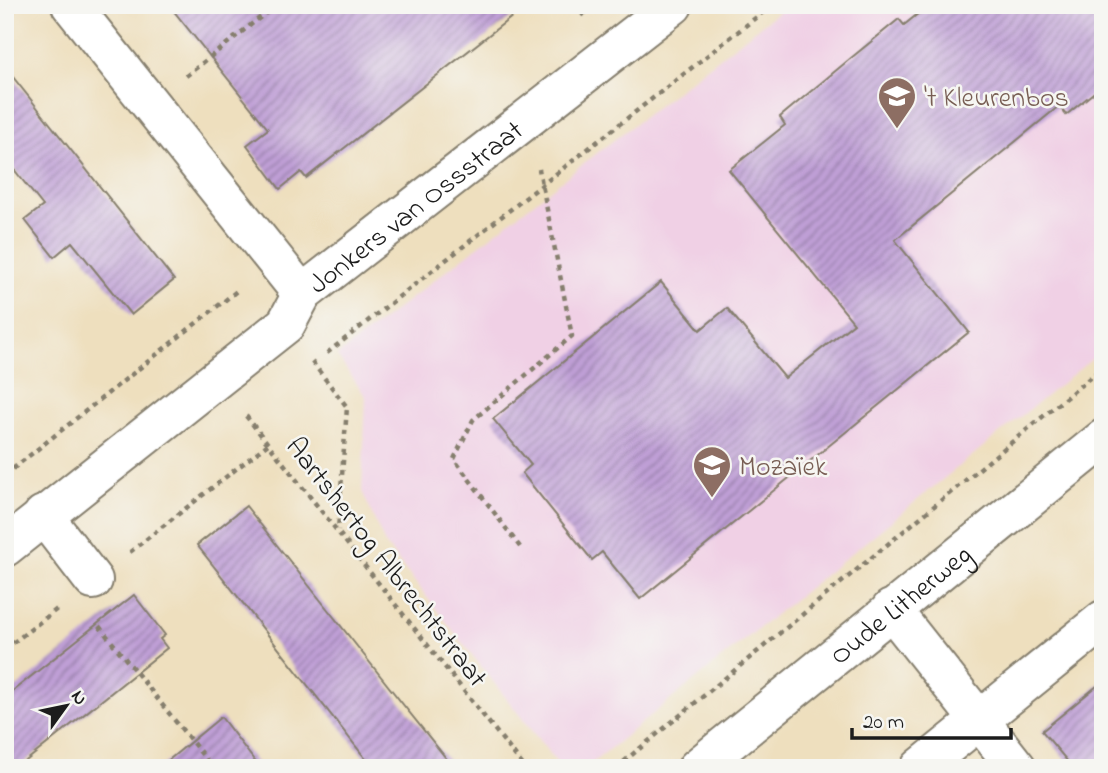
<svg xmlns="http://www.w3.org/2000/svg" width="1108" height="773" font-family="'Indie Flower',sans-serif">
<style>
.built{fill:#f0d0e5}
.building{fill:url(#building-hatch)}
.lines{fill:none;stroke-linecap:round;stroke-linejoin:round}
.minor-casing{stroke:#857e6d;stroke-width:42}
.path{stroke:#857e6d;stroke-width:4.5;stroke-dasharray:5 5;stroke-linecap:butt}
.minor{stroke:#fff;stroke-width:38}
.labels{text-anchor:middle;stroke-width:5;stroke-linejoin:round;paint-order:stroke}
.education-label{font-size:28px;fill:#785e54;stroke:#f6f6f2;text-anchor:start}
.street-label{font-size:28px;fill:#1c1c1c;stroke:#f6f6f2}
</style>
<defs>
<pattern id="building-hatch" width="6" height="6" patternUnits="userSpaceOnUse" patternTransform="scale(1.75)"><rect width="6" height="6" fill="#bf9fd6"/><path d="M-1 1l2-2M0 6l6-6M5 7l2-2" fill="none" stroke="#9a81ad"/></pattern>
</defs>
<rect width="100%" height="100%" fill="#f6f6f2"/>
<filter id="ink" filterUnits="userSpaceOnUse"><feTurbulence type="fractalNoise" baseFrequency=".0143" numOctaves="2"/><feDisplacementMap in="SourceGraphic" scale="14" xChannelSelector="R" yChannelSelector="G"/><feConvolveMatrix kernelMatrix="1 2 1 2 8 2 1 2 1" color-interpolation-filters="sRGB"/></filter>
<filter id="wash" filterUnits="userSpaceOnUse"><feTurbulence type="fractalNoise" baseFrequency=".00686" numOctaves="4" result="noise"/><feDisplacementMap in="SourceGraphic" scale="28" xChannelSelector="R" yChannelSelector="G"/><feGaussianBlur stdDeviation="1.57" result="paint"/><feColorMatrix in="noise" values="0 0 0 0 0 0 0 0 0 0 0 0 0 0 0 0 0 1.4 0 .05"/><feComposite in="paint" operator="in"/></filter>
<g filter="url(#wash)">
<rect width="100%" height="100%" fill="#eedfbe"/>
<path class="built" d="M 787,5 L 1103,5 L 1103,350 L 586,768 L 561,768 L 385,544 L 362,491 L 366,397 L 337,356 Z"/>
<g id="blocks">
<path class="building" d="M 169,5 L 527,5 L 306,178 L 301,172 L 280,189 L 247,145 L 268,129 Z
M 929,5 L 1103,5 L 1103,85 L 1066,115 L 1059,106 L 895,240 L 969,332 L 640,599 L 602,552 L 592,560 L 522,473 L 531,465 L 493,419 L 661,282 L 700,330 L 727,308 L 785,378 L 854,323 L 729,170 L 785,125 L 780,117 L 851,58 L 899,19 L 904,25 Z
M 5,67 L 174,280 L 131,315 L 72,242 L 54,257 L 25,220 L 43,206 L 5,158 Z
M 246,506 L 405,707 L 454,768 L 373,768 L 197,545 Z
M 134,595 L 165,635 L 160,639 L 167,648 L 17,768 L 5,768 L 5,697 Z
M 1103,681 L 1103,768 L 1073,768 L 1042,731 Z
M 221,717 L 260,768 L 159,768 Z"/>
</g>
</g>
<g filter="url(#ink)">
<use href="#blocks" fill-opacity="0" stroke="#857e6d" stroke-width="2"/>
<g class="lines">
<defs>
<g id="minor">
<path d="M 71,5 L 302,294"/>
<path d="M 43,515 L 93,580"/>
<path id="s1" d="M 5,547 L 286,324 L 302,294 L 673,5"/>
<path d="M 891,609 L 1017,768"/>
<path id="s2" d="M 697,768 L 1103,439"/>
<path d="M 920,768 L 1103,620"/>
</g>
</defs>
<use href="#minor" class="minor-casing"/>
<path class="path" d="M 576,5 L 584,16
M 186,76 L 276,5
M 327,353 L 772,5
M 312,362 L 347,407 L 338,530
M 246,416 L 525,768
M 5,475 L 238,290
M 520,547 L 454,459 L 473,420 L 572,336 L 539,169
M 130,552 L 268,444
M 99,626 L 213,768
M 5,649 L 57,609
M 616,768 L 1103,367"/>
<use href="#minor" class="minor"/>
</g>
</g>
<defs>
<symbol id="school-pin" viewBox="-11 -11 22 30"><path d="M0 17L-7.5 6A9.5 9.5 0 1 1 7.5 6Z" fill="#8d6e63" stroke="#f6f6f2"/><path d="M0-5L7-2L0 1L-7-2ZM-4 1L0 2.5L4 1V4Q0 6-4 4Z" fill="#fff"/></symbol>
</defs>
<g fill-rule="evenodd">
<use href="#school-pin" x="875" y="74" width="44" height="60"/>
<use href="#school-pin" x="690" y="443" width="44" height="60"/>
</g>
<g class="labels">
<g class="education-label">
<text x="924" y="106">'t Kleurenbos</text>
<text x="739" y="475">Mozaïek</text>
</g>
<g class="street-label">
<text dy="10" stroke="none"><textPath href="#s1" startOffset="536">Jonkers van Ossstraat</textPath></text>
<text transform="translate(388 561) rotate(52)" y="10">Aartshertog Albrechtstraat</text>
<text dy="10" stroke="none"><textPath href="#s2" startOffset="261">Oude Litherweg</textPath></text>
</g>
</g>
<rect width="1108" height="773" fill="none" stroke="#f6f6f2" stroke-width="28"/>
<g transform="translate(66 706) rotate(57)" stroke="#f6f6f2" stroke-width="5" paint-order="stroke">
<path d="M0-5L12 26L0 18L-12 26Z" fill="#1c1c1c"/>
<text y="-10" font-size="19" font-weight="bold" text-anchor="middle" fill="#1c1c1c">N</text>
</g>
<path d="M852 728v10h159v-10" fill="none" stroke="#1c1c1c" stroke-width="3.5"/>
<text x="863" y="728" font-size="21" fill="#1c1c1c" stroke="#f6f6f2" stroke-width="5" paint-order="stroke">20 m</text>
</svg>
